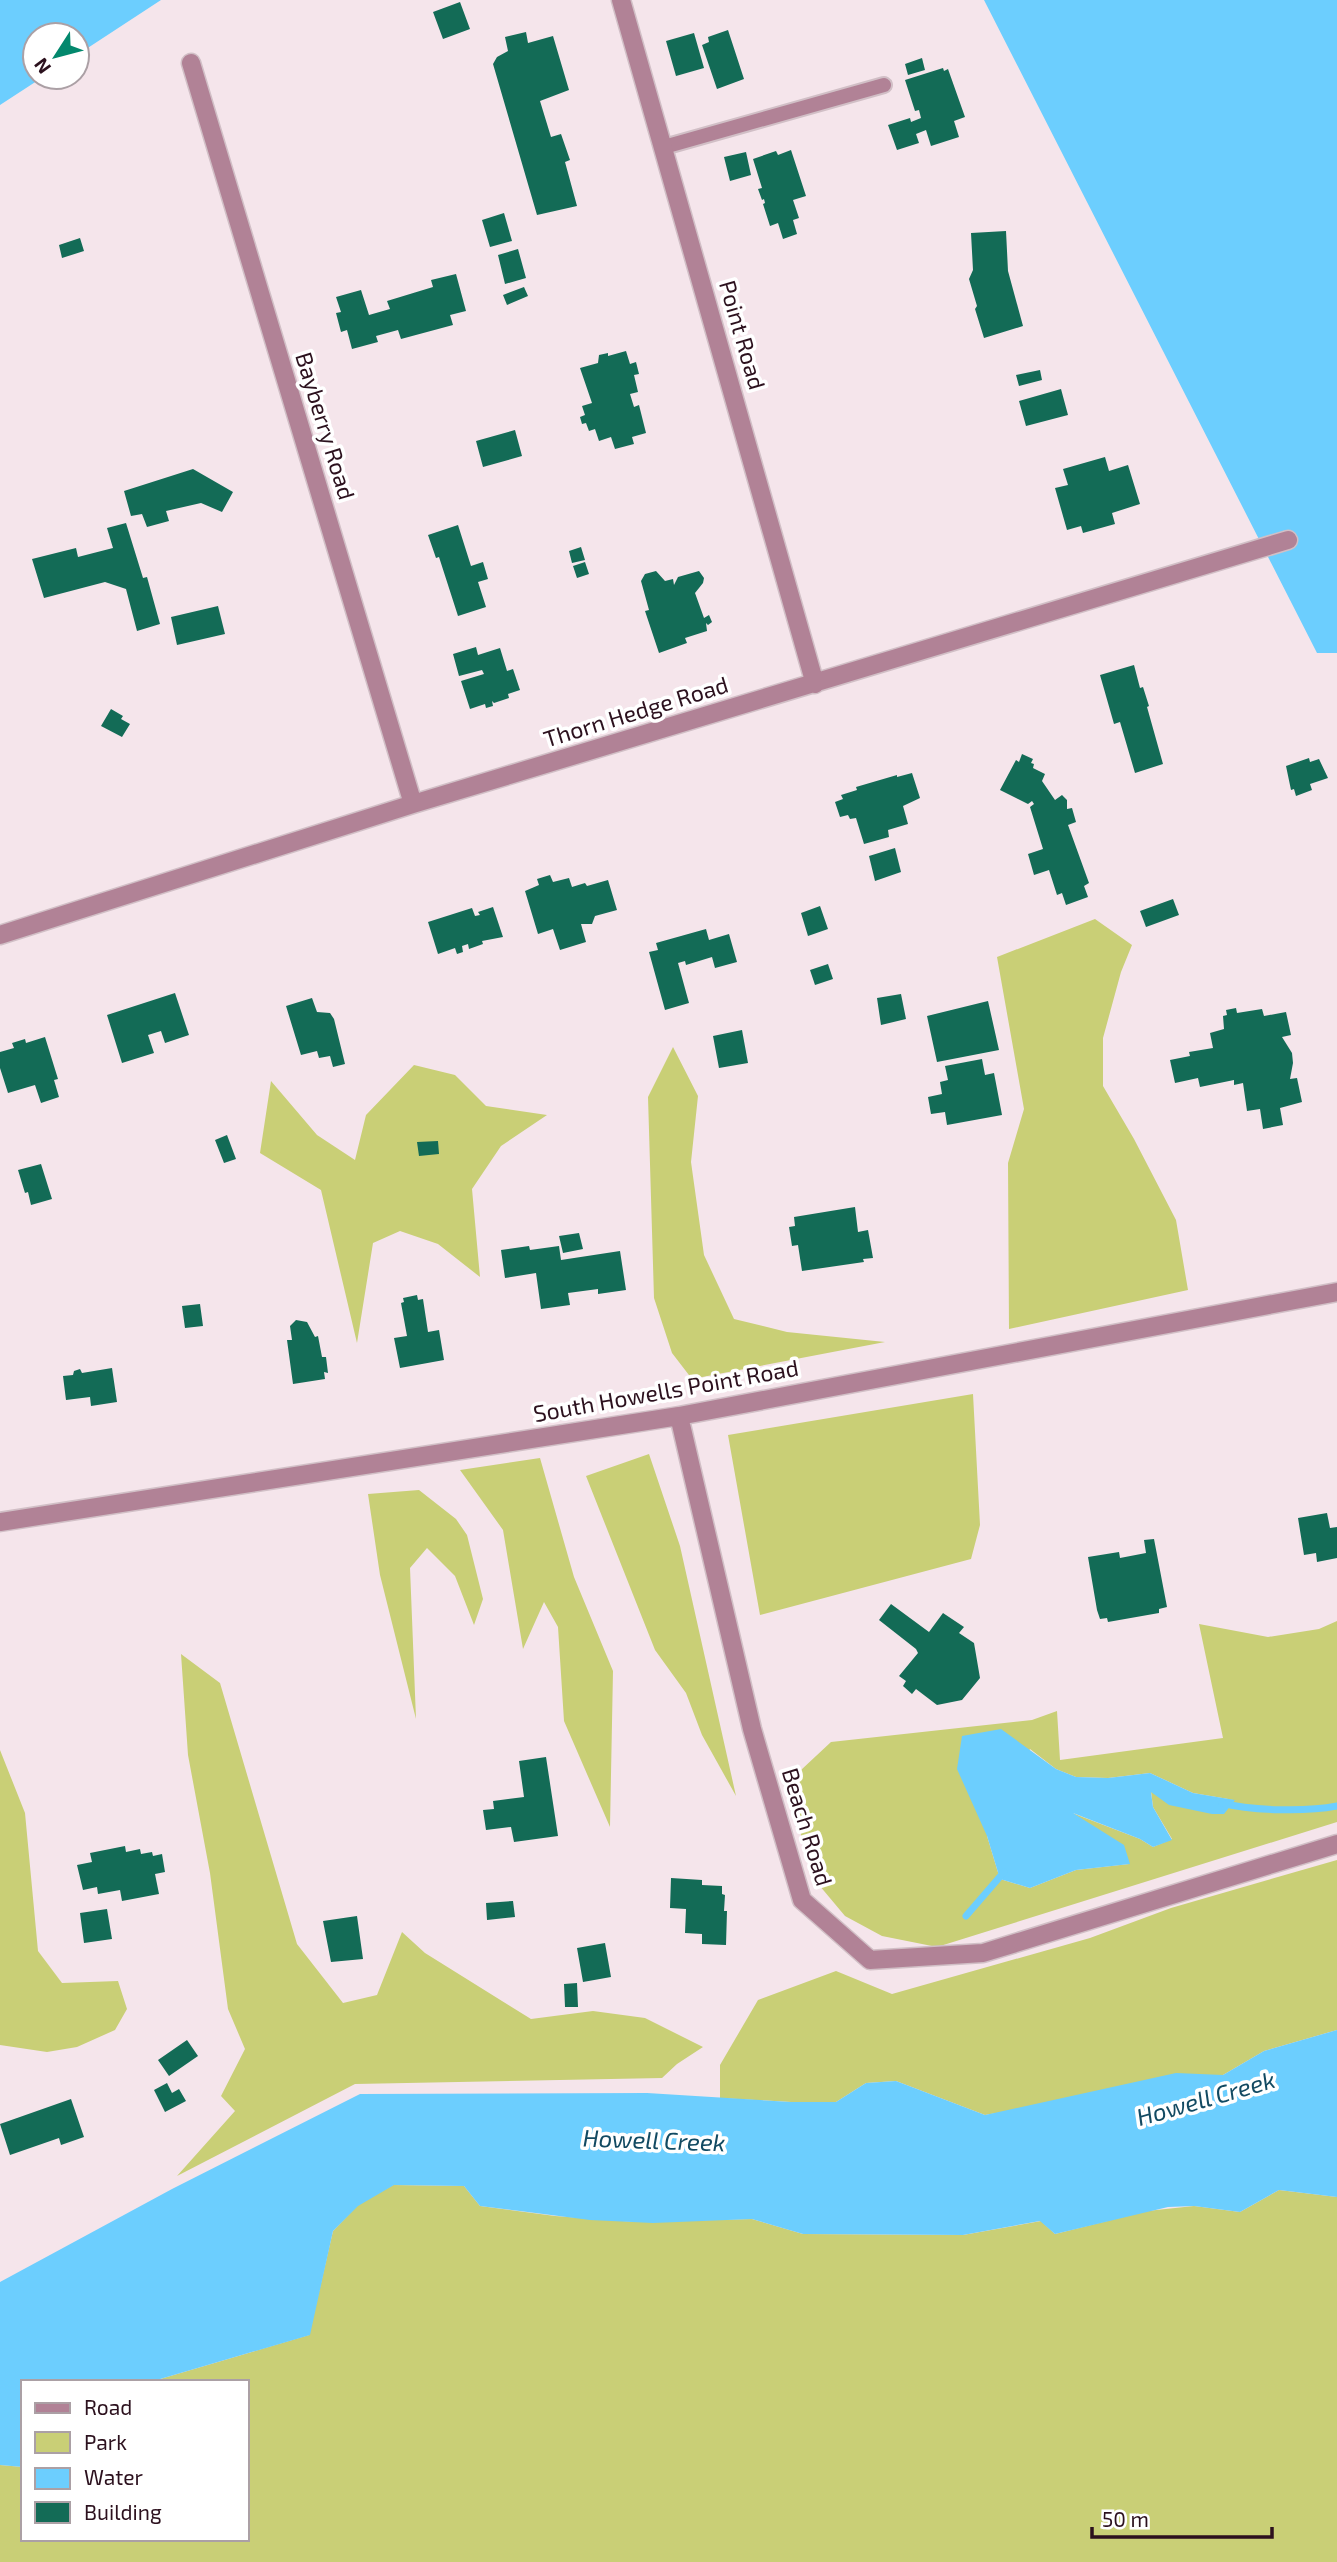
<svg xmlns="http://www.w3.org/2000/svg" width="1337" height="2562" font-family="'Exo 2',sans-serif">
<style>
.green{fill:#c9cf76;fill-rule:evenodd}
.water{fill:#6ccefe}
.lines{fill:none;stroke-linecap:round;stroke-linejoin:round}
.stream{stroke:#6ccefe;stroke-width:7}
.building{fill:#136b56}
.service-casing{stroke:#d1bfc6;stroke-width:18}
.minor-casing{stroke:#d1bfc6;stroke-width:21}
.service{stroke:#b18296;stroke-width:14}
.minor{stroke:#b18296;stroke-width:18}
.labels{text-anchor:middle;stroke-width:7;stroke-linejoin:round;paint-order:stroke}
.street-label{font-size:23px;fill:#2c111e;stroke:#fff}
.water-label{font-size:24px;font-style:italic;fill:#124a62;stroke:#fff}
</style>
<rect width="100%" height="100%" fill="#f5e5eb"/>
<path class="green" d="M 1095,919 L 1132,945 L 1121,972 L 1103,1038 L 1103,1086 L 1134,1139 L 1176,1220 L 1188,1290 L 1009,1329 L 1008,1163 L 1024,1109 L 997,957 Z
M 673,1047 L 698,1096 L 691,1162 L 704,1255 L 734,1319 L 787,1332 L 885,1342 L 692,1379 L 672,1353 L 654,1298 L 648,1097 Z
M 414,1065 L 455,1075 L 486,1106 L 547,1115 L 501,1146 L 472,1189 L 480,1277 L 438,1244 L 400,1231 L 373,1243 L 357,1343 L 321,1190 L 260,1153 L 271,1081 L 317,1135 L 355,1160 L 366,1115 Z
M 973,1394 L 980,1525 L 971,1559 L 760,1615 L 728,1435 Z
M 649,1454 L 680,1546 L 736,1796 L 702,1735 L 686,1693 L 655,1650 L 586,1476 Z
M 540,1458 L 574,1577 L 613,1671 L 610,1827 L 564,1721 L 558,1627 L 544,1602 L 523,1649 L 503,1530 L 460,1470 Z
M 419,1490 L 456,1519 L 467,1535 L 483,1599 L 474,1625 L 455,1576 L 427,1548 L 410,1568 L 416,1719 L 380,1575 L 368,1494 Z
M 1337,1621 L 1337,1822 L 937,1947 L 882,1936 L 845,1916 L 814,1879 L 786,1784 L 831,1742 L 1032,1720 L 1057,1711 L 1060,1760 L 1223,1738 L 1199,1624 L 1268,1637 L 1319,1629 ZM 1030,1749 L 1056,1769 L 1076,1777 L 1108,1778 L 1150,1773 L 1193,1793 L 1234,1800 L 1151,1791 L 1153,1807 L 1172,1839 L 1153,1847 L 1140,1839 L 1067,1811 L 1129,1864 L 1076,1870 L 1030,1888 L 1000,1879 L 987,1836 Z
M 181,1654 L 220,1683 L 297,1944 L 343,2003 L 377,1995 L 402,1932 L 425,1953 L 531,2019 L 593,2011 L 645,2018 L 703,2047 L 677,2064 L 662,2078 L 355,2084 L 177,2176 L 235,2111 L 221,2096 L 245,2049 L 228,2009 L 210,1873 L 188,1755 Z
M 0,1750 L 25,1813 L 38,1951 L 62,1983 L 118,1981 L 127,2009 L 115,2030 L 77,2047 L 47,2052 L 0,2045 Z
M 1337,1860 L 1337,2030 L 1264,2051 L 1223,2075 L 985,2115 L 896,2081 L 866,2083 L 836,2102 L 791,2102 L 720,2098 L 720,2065 L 758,2000 L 836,1971 L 892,1994 L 1090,1938 L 1171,1908 Z
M 393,2185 L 464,2186 L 480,2206 L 555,2216 L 636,2222 L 752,2219 L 803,2234 L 963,2235 L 1041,2221 L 1055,2234 L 1147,2211 L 1194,2206 L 1240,2212 L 1279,2190 L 1337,2197 L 1337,2562 L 0,2562 L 0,2465 L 23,2467 L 23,2539 L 247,2539 L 247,2382 L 150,2382 L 309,2335 L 333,2231 L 358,2205 Z"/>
<path class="water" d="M 0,0 L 161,0 L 77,55 L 77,35 L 35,35 L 35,77 L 43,77 L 0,105 Z
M 984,0 L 1337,0 L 1337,653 L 1317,653 Z
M 1001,1729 L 1056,1769 L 1076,1777 L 1108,1778 L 1150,1773 L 1193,1793 L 1235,1800 L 1224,1814 L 1212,1814 L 1169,1805 L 1151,1792 L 1153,1807 L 1172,1840 L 1153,1847 L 1140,1839 L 1073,1813 L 1124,1845 L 1130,1864 L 1076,1870 L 1030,1888 L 1000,1879 L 987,1836 L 957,1769 L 962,1736 Z
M 1337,2030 L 1337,2197 L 1279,2190 L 1240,2212 L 1194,2206 L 1168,2207 L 1055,2234 L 1040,2221 L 963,2235 L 803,2234 L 752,2219 L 653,2223 L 590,2220 L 480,2206 L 464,2186 L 394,2185 L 358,2206 L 333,2231 L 310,2335 L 150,2382 L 23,2382 L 23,2467 L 0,2465 L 0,2282 L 172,2189 L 360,2094 L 647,2093 L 791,2102 L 836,2102 L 866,2083 L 896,2081 L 985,2115 L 1176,2073 L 1223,2075 L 1264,2051 Z"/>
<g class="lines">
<path class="stream" d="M 1222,1803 C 1252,1811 1307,1812 1337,1806
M 966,1916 L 1004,1872"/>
</g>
<path class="building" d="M 460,2 L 470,29 L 443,39 L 433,12 Z
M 728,30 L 744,79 L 717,89 L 702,45 L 709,42 L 708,37 Z
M 526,32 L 528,43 L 553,36 L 569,90 L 540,101 L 551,137 L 561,134 L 570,160 L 565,162 L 577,206 L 537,215 L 493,64 L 497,57 L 508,51 L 505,37 Z
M 694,33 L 704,68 L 676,76 L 666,41 Z
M 922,58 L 925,70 L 908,75 L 905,64 Z
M 943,68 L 944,71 L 948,69 L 965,117 L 954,121 L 959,137 L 931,146 L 926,130 L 916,134 L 919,143 L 897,150 L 888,125 L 910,118 L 911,122 L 921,118 L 919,110 L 915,111 L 905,80 Z
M 791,150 L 806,196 L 793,200 L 799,218 L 793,220 L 797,234 L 783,239 L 778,223 L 770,226 L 763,204 L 765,203 L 764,199 L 762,200 L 758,189 L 762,188 L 753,159 L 776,151 L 778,155 Z
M 746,152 L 751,175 L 730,181 L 724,157 Z
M 504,213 L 512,241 L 490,247 L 482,220 Z
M 1006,231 L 1008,271 L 1023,326 L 984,338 L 975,309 L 977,306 L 969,279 L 973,270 L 971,233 Z
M 80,238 L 84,251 L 62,258 L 59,245 Z
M 518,249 L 526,278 L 505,284 L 498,255 Z
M 456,274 L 466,311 L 450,315 L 453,325 L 401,339 L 398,330 L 376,336 L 378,342 L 352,349 L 347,330 L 341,332 L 336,313 L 341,312 L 336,297 L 361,290 L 369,315 L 390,309 L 387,301 L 433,287 L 431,280 Z
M 524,287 L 528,296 L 507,305 L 503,295 Z
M 626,351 L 630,364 L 636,362 L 639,374 L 634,375 L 638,392 L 630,394 L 634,407 L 639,405 L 646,433 L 632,437 L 634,444 L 615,449 L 611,437 L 599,441 L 595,429 L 589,431 L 586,423 L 582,424 L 580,417 L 585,415 L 582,406 L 592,403 L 580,368 L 598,363 L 599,355 L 608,353 L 608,356 Z
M 1040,370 L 1042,380 L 1019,386 L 1016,375 Z
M 1061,389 L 1068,415 L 1026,426 L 1019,401 Z
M 515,430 L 522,456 L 483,467 L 476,441 Z
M 1105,457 L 1109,471 L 1128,465 L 1140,504 L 1112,513 L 1115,524 L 1083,533 L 1081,526 L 1067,530 L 1055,488 L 1068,485 L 1063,469 Z
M 193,469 L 233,492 L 222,512 L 201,503 L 166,511 L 169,521 L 147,527 L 142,514 L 131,516 L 124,491 Z
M 126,523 L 143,578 L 147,577 L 160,624 L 137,631 L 126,589 L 105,582 L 44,598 L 32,559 L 76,548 L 78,557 L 113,548 L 107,528 Z
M 458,525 L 471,566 L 483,562 L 488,579 L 478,582 L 486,607 L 458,616 L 439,557 L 436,558 L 428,535 Z
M 581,547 L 585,560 L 572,563 L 569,551 Z
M 585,562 L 589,574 L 577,578 L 573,566 Z
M 656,571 L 665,581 L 673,579 L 674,585 L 678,577 L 699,571 L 704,578 L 703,583 L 695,593 L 704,618 L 709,615 L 712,622 L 708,625 L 706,623 L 707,631 L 685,638 L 687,643 L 659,653 L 645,611 L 649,610 L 641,581 L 645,574 Z
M 218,606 L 225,634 L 177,645 L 171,617 Z
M 476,647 L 478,655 L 500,648 L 507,671 L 513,669 L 520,690 L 508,694 L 509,698 L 494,703 L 492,701 L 493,706 L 486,708 L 485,704 L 470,709 L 461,681 L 484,674 L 482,670 L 459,676 L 453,654 Z
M 1134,665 L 1140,688 L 1143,687 L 1149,706 L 1147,707 L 1163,764 L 1135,773 L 1120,722 L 1114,724 L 1100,675 Z
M 111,709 L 123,716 L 121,719 L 130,724 L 122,737 L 101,726 Z
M 1022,754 L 1033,759 L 1031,763 L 1034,764 L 1033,768 L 1045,774 L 1042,781 L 1055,800 L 1062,795 L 1067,800 L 1067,809 L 1072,808 L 1076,822 L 1068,825 L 1089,883 L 1084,886 L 1088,897 L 1066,905 L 1062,893 L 1057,895 L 1049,870 L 1034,875 L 1028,854 L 1043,849 L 1030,807 L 1034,804 L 1032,801 L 1028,804 L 1000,790 L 1016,760 L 1019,762 Z
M 1309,758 L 1310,762 L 1319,759 L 1328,778 L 1310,784 L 1312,790 L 1296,796 L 1294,789 L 1291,790 L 1286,766 Z
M 912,773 L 920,798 L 903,806 L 908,824 L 888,830 L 889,837 L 864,844 L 856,818 L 850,819 L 848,815 L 840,817 L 835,802 L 843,799 L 841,795 L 857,790 L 856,787 L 897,775 L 897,777 Z
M 895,848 L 901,872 L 875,881 L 869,856 Z
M 550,875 L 553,882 L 569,878 L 572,887 L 585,883 L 587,886 L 608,880 L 617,910 L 595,916 L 592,924 L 581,924 L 586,942 L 560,950 L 553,929 L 538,934 L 525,891 L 539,885 L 537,879 Z
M 1173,899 L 1179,915 L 1146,927 L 1140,911 Z
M 820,906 L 828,929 L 808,936 L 801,913 Z
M 493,907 L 503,937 L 482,941 L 483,944 L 469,949 L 468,944 L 462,946 L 463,952 L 457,954 L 455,948 L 438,954 L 428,922 L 472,908 L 475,916 L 480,915 L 478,912 Z
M 706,929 L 709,940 L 729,934 L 737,962 L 715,968 L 712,957 L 686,965 L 685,961 L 678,963 L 689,1003 L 665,1010 L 649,952 L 658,950 L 656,943 Z
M 828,964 L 833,979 L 815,985 L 810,970 Z
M 175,993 L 189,1035 L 165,1043 L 161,1031 L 148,1035 L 154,1053 L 122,1063 L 107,1015 Z
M 901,994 L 906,1019 L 881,1025 L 877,998 Z
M 312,998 L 317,1012 L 330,1013 L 334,1019 L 345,1064 L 333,1067 L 330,1056 L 319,1058 L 317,1051 L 301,1055 L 286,1006 Z
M 988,1001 L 999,1050 L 937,1062 L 927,1016 Z
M 1236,1008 L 1237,1013 L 1262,1009 L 1264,1016 L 1286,1012 L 1291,1035 L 1282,1037 L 1292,1053 L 1293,1063 L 1290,1079 L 1297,1078 L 1302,1102 L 1280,1108 L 1283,1125 L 1263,1129 L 1260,1109 L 1247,1111 L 1243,1083 L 1234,1085 L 1234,1080 L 1200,1087 L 1198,1078 L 1175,1083 L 1170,1060 L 1190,1056 L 1189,1052 L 1213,1048 L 1210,1033 L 1224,1029 L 1223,1016 L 1227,1015 L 1226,1010 Z
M 742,1030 L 748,1063 L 719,1068 L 713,1036 Z
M 45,1037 L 58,1079 L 54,1080 L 59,1097 L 41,1103 L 35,1085 L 8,1093 L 0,1068 L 0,1052 L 14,1048 L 12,1043 L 25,1039 L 26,1043 Z
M 982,1059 L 985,1075 L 994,1073 L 1002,1115 L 947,1125 L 945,1112 L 931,1114 L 928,1097 L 942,1094 L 940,1082 L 948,1080 L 945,1066 Z
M 227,1135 L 236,1159 L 224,1163 L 215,1140 Z
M 438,1141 L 439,1154 L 419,1156 L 417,1142 Z
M 41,1164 L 52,1199 L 31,1205 L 28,1192 L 25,1193 L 18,1170 Z
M 855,1207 L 858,1232 L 868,1230 L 873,1258 L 863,1259 L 864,1262 L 802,1271 L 798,1245 L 792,1246 L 789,1227 L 795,1226 L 794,1217 Z
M 579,1233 L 583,1249 L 563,1253 L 559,1236 Z
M 529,1246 L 530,1250 L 559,1246 L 561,1260 L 620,1251 L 626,1290 L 598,1294 L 598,1289 L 568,1293 L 570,1305 L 541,1309 L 536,1273 L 505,1278 L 501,1250 Z
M 417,1295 L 418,1300 L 423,1299 L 428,1332 L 439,1330 L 444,1360 L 400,1368 L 394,1338 L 407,1336 L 401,1303 L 404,1302 L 403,1298 Z
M 200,1304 L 203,1326 L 185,1328 L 182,1306 Z
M 296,1320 L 307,1322 L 315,1337 L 318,1336 L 322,1357 L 326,1357 L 328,1373 L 324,1372 L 325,1379 L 293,1384 L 287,1340 L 292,1340 L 290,1326 Z
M 112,1368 L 117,1402 L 91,1406 L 90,1397 L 66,1400 L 63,1376 L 73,1375 L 74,1371 L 80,1369 L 82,1373 Z
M 1327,1513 L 1330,1528 L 1337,1527 L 1337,1558 L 1317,1562 L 1316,1553 L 1304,1555 L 1298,1518 Z
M 1154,1539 L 1167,1607 L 1159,1609 L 1159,1613 L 1108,1622 L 1107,1618 L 1100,1619 L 1097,1610 L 1088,1557 L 1119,1552 L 1120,1558 L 1146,1553 L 1144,1540 Z
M 891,1604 L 929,1632 L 943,1613 L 964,1627 L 959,1633 L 974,1643 L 980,1678 L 962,1700 L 937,1705 L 916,1689 L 912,1694 L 903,1686 L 906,1681 L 899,1676 L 918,1653 L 916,1649 L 879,1620 Z
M 546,1757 L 558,1836 L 514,1842 L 511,1827 L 486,1830 L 483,1810 L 494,1809 L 493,1801 L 524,1797 L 519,1761 Z
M 125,1846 L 126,1852 L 140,1849 L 141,1854 L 152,1852 L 153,1856 L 162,1854 L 165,1872 L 155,1874 L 159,1894 L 122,1901 L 120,1890 L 98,1894 L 97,1887 L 83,1890 L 77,1865 L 92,1862 L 90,1853 Z
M 671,1878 L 702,1880 L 702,1885 L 722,1886 L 722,1894 L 725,1895 L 724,1911 L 727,1911 L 726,1945 L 702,1944 L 702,1934 L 685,1933 L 686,1909 L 670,1908 Z
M 513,1901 L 515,1917 L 487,1920 L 486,1903 Z
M 107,1909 L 112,1939 L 84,1943 L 80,1913 Z
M 357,1916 L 363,1959 L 331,1962 L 323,1921 Z
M 605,1943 L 611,1977 L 583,1982 L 577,1948 Z
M 577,1983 L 578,2007 L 565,2007 L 564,1984 Z
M 187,2040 L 198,2056 L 169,2076 L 158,2060 Z
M 167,2083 L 172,2093 L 179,2089 L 186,2101 L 165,2112 L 154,2090 Z
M 71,2099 L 84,2137 L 61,2145 L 59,2138 L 10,2155 L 0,2124 Z"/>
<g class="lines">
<defs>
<path id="service" d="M 664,147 L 884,85"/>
<path id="minor" d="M 621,0 L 815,684
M 191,63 L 413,804
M 0,935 L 413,804 L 1288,540
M 679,1416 L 752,1729 L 802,1900 L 870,1960 L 983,1953 L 1337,1844
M 0,1522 L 679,1416 L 1337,1292"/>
</defs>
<use href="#service" class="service-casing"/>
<use href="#minor" class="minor-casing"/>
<use href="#service" class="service"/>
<use href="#minor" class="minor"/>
</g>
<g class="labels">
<g class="street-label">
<text transform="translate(742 335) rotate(74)" y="8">Point Road</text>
<text transform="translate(325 426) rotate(73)" y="8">Bayberry Road</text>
<text transform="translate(636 712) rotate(-17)" y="8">Thorn Hedge Road</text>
<text transform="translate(666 1391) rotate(-10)" y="8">South Howells Point Road</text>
<text transform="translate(807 1827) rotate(73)" y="8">Beach Road</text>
</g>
<g class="water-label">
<text transform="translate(1206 2099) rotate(-16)" y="8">Howell Creek</text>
<text transform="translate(654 2141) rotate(2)" y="8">Howell Creek</text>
</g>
</g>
<rect x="21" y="2380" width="228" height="161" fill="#ffffff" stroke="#aba0a5" stroke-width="2"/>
<rect x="35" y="2403" width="35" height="10" fill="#b18296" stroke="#aba0a5" stroke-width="2"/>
<text x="84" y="2415" font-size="21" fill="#2c111e">Road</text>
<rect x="35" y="2432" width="35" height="21" fill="#c9cf76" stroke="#aba0a5" stroke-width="2"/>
<text x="84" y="2450" font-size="21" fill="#2c111e">Park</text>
<rect x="35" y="2468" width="35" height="21" fill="#6ccefe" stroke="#aba0a5" stroke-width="2"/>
<text x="84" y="2485" font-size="21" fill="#2c111e">Water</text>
<rect x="35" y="2502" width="35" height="21" fill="#136b56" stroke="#aba0a5" stroke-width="2"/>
<text x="84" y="2520" font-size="21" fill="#2c111e">Building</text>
<g transform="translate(56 56) rotate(234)"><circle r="33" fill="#ffffff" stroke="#aba0a5" stroke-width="2"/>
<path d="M0-5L12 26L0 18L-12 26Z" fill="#03886d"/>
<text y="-10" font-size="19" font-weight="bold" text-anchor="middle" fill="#2c111e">N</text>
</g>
<path d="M1092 2527v10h180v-10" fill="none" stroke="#2c111e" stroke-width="3.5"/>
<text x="1102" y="2527" font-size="21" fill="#2c111e" stroke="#ffffff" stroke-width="5" paint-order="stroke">50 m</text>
</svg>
